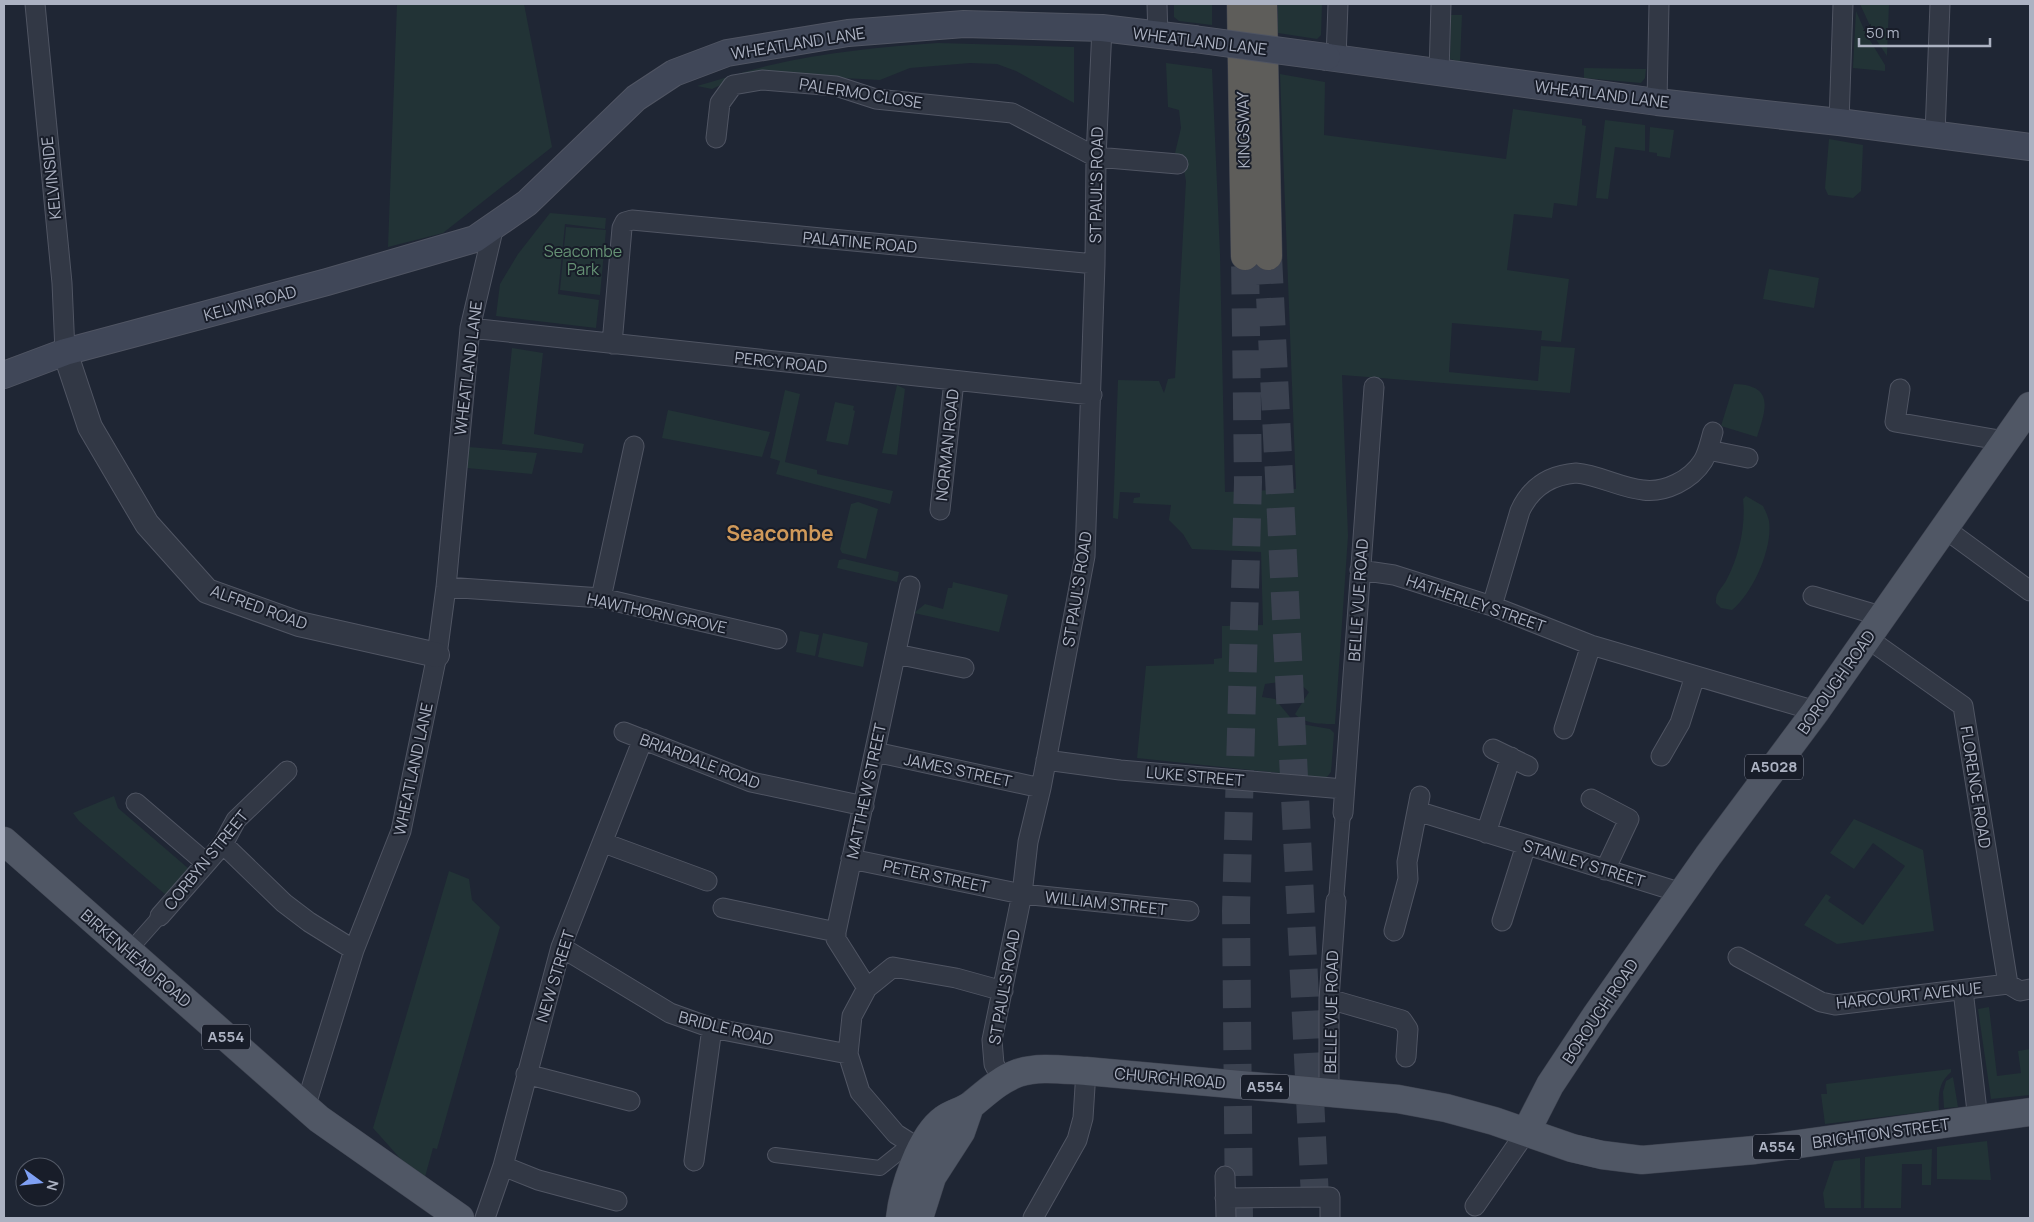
<svg xmlns="http://www.w3.org/2000/svg" width="2034" height="1222" font-family="Manrope,sans-serif">
<style>
.green{fill:#223336}
.lines{fill:none;stroke-linecap:round;stroke-linejoin:round}
.trunk-tunnel{stroke:#3b4250;stroke-width:28;stroke-dasharray:28 14;stroke-linecap:butt}
.pedestrian-casing{stroke:#505563;stroke-width:16}
.minor-casing{stroke:#505563;stroke-width:21}
.tertiary-casing{stroke:#505563;stroke-width:26}
.secondary-casing{stroke:#505563;stroke-width:28}
.primary-casing{stroke:#3c414e;stroke-width:29}
.trunk-casing{stroke:#3d424f;stroke-width:29}
.pedestrian{stroke:#323845;stroke-width:14}
.minor{stroke:#323845;stroke-width:19}
.tertiary{stroke:#323845;stroke-width:24}
.secondary{stroke:#404758;stroke-width:26}
.primary{stroke:#505765;stroke-width:28}
.trunk{stroke:#5e5d5a;stroke-width:28}
.secondary-bridge-casing{stroke:#505563;stroke-width:28;stroke-linecap:butt}
.secondary-bridge{stroke:#404758;stroke-width:26}
.labels{text-anchor:middle;stroke-width:4;stroke-linejoin:round;paint-order:stroke}
.shield{fill:#181d29;stroke:#808594;stroke-width:1}
.shield-label{font-size:15px;font-weight:bold;fill:#acb2c2}
.street-label{font-size:16px;fill:#acb2c2;stroke:#181d29}
.park-label{font-size:16px;fill:#659174;stroke:#181d29}
.district-label{font-size:21px;font-weight:bold;fill:#cf995a;stroke:#181d29}
</style>
<rect width="100%" height="100%" fill="#1f2634"/>
<path class="green" d="M 397,4 L 524,4 L 552,147 L 443,233 L 388,247 Z
M 1174,4 L 1212,4 L 1212,25 L 1179,21 L 1174,17 Z
M 1278,4 L 1322,4 L 1321,35 L 1317,39 L 1278,33 Z
M 1860,4 L 1889,4 L 1887,56 L 1877,41 Z
M 1856,11 L 1866,34 L 1885,65 L 1885,71 L 1853,68 Z
M 1451,15 L 1462,15 L 1460,62 L 1450,59 Z
M 938,43 L 1074,47 L 1074,103 L 1016,71 L 997,64 L 970,63 L 910,68 L 880,80 L 768,74 L 731,80 L 712,89 L 697,86 C 721,79 746,71 771,65 C 825,52 882,47 938,43 Z
M 1166,63 L 1212,69 L 1220,254 L 1225,492 L 1296,489 L 1280,74 L 1325,82 L 1324,135 L 1506,159 L 1513,109 L 1582,119 L 1582,125 L 1586,126 L 1577,206 L 1554,203 L 1552,218 L 1514,214 L 1507,270 L 1569,279 L 1561,342 L 1541,340 L 1542,331 L 1452,323 L 1449,372 L 1538,381 L 1541,346 L 1575,348 L 1570,393 L 1342,375 L 1348,536 L 1335,724 C 1321,724 1304,724 1295,714 L 1309,692 L 1296,680 L 1265,684 L 1262,697 L 1275,699 L 1295,723 L 1330,729 L 1334,733 L 1331,772 L 1326,778 L 1137,758 L 1146,666 L 1214,664 L 1214,659 L 1222,658 L 1222,626 L 1263,625 L 1261,552 L 1192,549 L 1183,534 L 1169,520 L 1171,505 L 1133,503 L 1134,498 L 1140,497 L 1140,493 L 1120,492 L 1118,519 L 1113,518 L 1118,380 L 1159,381 L 1164,393 L 1168,379 L 1175,378 L 1186,181 L 1182,160 L 1175,153 L 1181,128 L 1179,110 L 1168,107 Z
M 1584,68 L 1646,69 L 1645,78 L 1641,83 L 1584,78 Z
M 1605,120 L 1645,125 L 1645,151 L 1615,147 L 1608,199 L 1596,198 Z
M 1650,127 L 1674,130 L 1670,158 L 1657,156 L 1657,153 L 1649,152 Z
M 1829,139 L 1863,145 L 1861,191 L 1853,198 L 1828,195 L 1825,188 Z
M 550,213 L 606,218 L 605,229 L 565,224 L 558,294 L 599,300 L 596,328 L 496,316 L 500,284 L 518,254 Z
M 566,227 L 606,230 L 600,295 L 560,290 Z
M 1769,269 L 1819,278 L 1814,308 L 1763,299 Z
M 512,348 L 543,353 L 534,434 L 584,444 L 582,453 L 502,444 Z
M 1734,384 C 1775,385 1766,409 1757,437 L 1721,426 Z
M 897,385 L 905,389 L 897,455 L 882,453 Z
M 785,390 L 800,394 L 785,462 L 817,470 L 817,474 L 893,491 L 890,504 L 776,474 L 780,461 L 770,458 Z
M 835,402 L 854,406 L 853,410 L 855,411 L 848,445 L 826,441 Z
M 668,410 L 770,432 L 762,457 L 662,438 Z
M 469,447 L 537,453 L 532,474 L 467,468 Z
M 1746,496 L 1763,506 C 1765,510 1768,516 1769,521 C 1773,548 1753,593 1732,610 L 1721,608 L 1716,603 C 1715,592 1722,589 1727,579 C 1739,556 1746,526 1743,499 Z
M 858,502 L 878,509 L 866,559 L 842,553 L 840,549 L 851,504 Z
M 844,559 L 899,572 L 897,582 L 837,568 L 839,560 Z
M 953,582 L 1008,595 L 999,632 L 914,613 L 925,604 L 943,609 L 948,588 L 952,588 Z
M 800,631 L 819,635 L 815,656 L 796,652 Z
M 823,633 L 868,643 L 863,667 L 818,657 Z
M 114,796 L 118,808 L 189,869 L 166,895 L 79,821 L 73,813 Z
M 1854,819 L 1923,850 L 1934,931 L 1837,944 L 1804,925 L 1826,894 L 1831,897 L 1828,901 L 1863,925 L 1905,866 L 1873,843 L 1854,869 L 1830,853 Z
M 449,871 L 469,879 L 472,900 L 500,927 L 437,1149 L 433,1148 L 423,1184 L 373,1128 Z
M 1989,1007 L 1997,1076 L 2021,1073 L 2018,1051 L 2030,1049 L 2030,1095 L 1991,1099 L 1978,1009 Z
M 1951,1069 L 1951,1072 C 1939,1082 1938,1094 1939,1110 L 1825,1124 L 1821,1094 L 1827,1094 L 1826,1084 Z
M 1953,1077 L 1958,1107 L 1944,1108 L 1943,1092 L 1946,1081 Z
M 1987,1141 L 1991,1180 L 1937,1179 L 1937,1147 Z
M 1932,1149 L 1931,1185 L 1922,1185 L 1922,1164 L 1902,1164 L 1901,1208 L 1864,1208 L 1865,1157 Z
M 1860,1158 L 1861,1208 L 1825,1208 L 1823,1193 L 1834,1161 Z"/>
<g class="lines">
<path class="trunk-tunnel" d="M 1268,256 L 1316,1218
M 1239,1218 L 1236,911 L 1248,482 L 1245,256"/>
<defs>
<path id="pedestrian" d="M 1336,901 L 1343,813
M 129,951 L 160,916
M 775,1155 L 880,1168 L 910,1144"/>
<path id="minor" d="M 35,4 L 62,283 L 65,352
M 1157,4 L 1158,36
M 1336,58 L 1338,4
M 1439,73 L 1441,4
M 1657,102 L 1659,4
M 1839,122 L 1843,4
M 1935,134 L 1940,4
M 716,138 L 720,103 L 733,85 L 762,80 L 836,86 L 876,99 L 1012,113 L 1096,157 L 1178,164
M 470,328 L 1092,395
M 612,344 L 622,228 L 625,222 L 632,220 L 1095,264
M 1900,389 L 1895,422 L 2005,441
M 1708,450 L 1748,458
M 940,510 L 954,381
M 1944,528 L 2030,591
M 1360,570 L 1394,575 L 1492,606 L 1591,645 L 1816,711
M 446,587 L 601,598 L 777,639
M 1813,596 L 1881,616
M 601,598 L 634,446
M 1492,606 L 1520,511 C 1531,487 1550,475 1576,473 C 1599,475 1621,488 1643,490 C 1665,493 1691,480 1703,461 C 1708,453 1710,442 1713,432
M 1867,638 L 1963,706 L 2008,984
M 896,654 L 964,668
M 1564,729 L 1591,645
M 624,732 L 751,782 L 864,806
M 1493,749 L 1528,766
M 875,752 L 1041,788
M 1661,756 L 1680,723 L 1695,676
M 1046,760 L 1120,770 L 1344,789
M 1591,799 L 1629,819 L 1605,870
M 136,803 L 206,863
M 1417,811 L 1682,893
M 1343,813 L 1374,387
M 1486,833 L 1511,757
M 604,843 L 707,881
M 223,844 L 284,903 L 309,922 L 354,950
M 851,859 L 1022,894 L 1189,911
M 723,908 L 836,932
M 160,916 L 223,844 L 236,820 L 287,771
M 1502,921 L 1526,845
M 1394,931 L 1408,879 L 1407,862 L 1420,796
M 561,947 L 670,1013 L 712,1028 L 848,1054
M 1738,957 L 1821,1002 L 1835,1005 L 2008,984 L 2020,991 L 2030,989
M 867,988 L 836,939 L 836,932 L 910,586
M 1963,990 L 1978,1120
M 1329,999 L 1402,1020 L 1408,1029 L 1406,1057
M 526,1074 L 630,1101
M 1003,1081 L 994,1064 L 992,1040 L 1022,894 L 1028,842 L 1041,788 L 1085,556 L 1095,264 L 1096,157 L 1102,28
M 1329,1093 L 1329,999 L 1336,901
M 305,1108 L 354,950 L 401,831 L 437,655 L 446,587 L 470,328 L 494,226
M 931,1156 L 896,1134 L 860,1092 L 848,1054 L 852,1016 L 867,988 L 893,967 L 956,978 L 1003,991
M 694,1161 L 712,1028
M 503,1166 L 538,1180 L 617,1201
M 1225,1176 L 1226,1218
M 1225,1198 L 1330,1197 L 1330,1218
M 1475,1206 L 1526,1132
M 485,1218 L 503,1166 L 561,947 L 643,739
M 1033,1218 L 1077,1140 L 1083,1118 L 1086,1071"/>
<path id="tertiary" d="M 65,352 L 90,427 L 147,524 L 207,591 L 299,624 L 437,655"/>
<path id="secondary" d="M 1327,57 L 1657,102 L 1839,122 L 2030,147
M 4,375 L 65,352 L 327,282 L 475,239 L 527,203 L 636,98 L 674,73 L 727,53 L 848,33 L 964,24 L 1102,28 L 1194,39"/>
<path id="primary" d="M 4,841 L 319,1119 L 460,1218
M 1526,1132 L 1550,1085 L 1597,1014 L 1708,856 L 1816,711 L 2030,406
M 900,1218 C 903,1190 920,1136 944,1119 C 952,1113 963,1111 971,1105 C 986,1093 999,1080 1018,1073 C 1039,1066 1064,1070 1086,1071 L 1398,1099 L 1446,1108 L 1494,1121 L 1572,1148 L 1602,1155 L 1642,1160 L 1755,1150 L 2030,1112
M 919,1218 L 932,1177 L 961,1132 L 970,1106"/>
<path id="trunk" d="M 1241,4 L 1245,256
M 1263,4 L 1268,256"/>
</defs>
<use href="#pedestrian" class="pedestrian-casing"/>
<use href="#minor" class="minor-casing"/>
<use href="#tertiary" class="tertiary-casing"/>
<use href="#secondary" class="secondary-casing"/>
<use href="#primary" class="primary-casing"/>
<use href="#trunk" class="trunk-casing"/>
<use href="#pedestrian" class="pedestrian"/>
<use href="#minor" class="minor"/>
<use href="#tertiary" class="tertiary"/>
<use href="#secondary" class="secondary"/>
<use href="#primary" class="primary"/>
<use href="#trunk" class="trunk"/>
<defs>
<path id="secondary-bridge" d="M 1194,39 L 1327,57"/>
</defs>
<use href="#secondary-bridge" class="secondary-bridge-casing"/>
<use href="#secondary-bridge" class="secondary-bridge"/>
</g>
<g class="labels">
<g class="shield">
<rect x="1745" y="754.5" width="58" height="25" rx="4"/>
<rect x="202" y="1024.5" width="48" height="25" rx="4"/>
<rect x="1241" y="1074.5" width="48" height="25" rx="4"/>
<rect x="1753" y="1134.5" width="48" height="25" rx="4"/>
</g>
<g class="shield-label">
<text x="1774" y="772">A5028</text>
<text x="226" y="1042">A554</text>
<text x="1265" y="1092">A554</text>
<text x="1777" y="1152">A554</text>
</g>
<g class="street-label">
<text transform="translate(1200 41) rotate(7)" y="6">WHEATLAND LANE</text>
<text transform="translate(798 43) rotate(-9)" y="6">WHEATLAND LANE</text>
<text transform="translate(861 93) rotate(9)" y="6">PALERMO CLOSE</text>
<text transform="translate(1602 94) rotate(7)" y="6">WHEATLAND LANE</text>
<text transform="translate(1243 130) rotate(-91)" y="6">KINGSWAY</text>
<text transform="translate(51 178) rotate(-96)" y="6">KELVINSIDE</text>
<text transform="translate(1096 185) rotate(-89)" y="6">ST PAUL'S ROAD</text>
<text transform="translate(860 242) rotate(5)" y="6">PALATINE ROAD</text>
<text transform="translate(250 303) rotate(-15)" y="6">KELVIN ROAD</text>
<text transform="translate(781 362) rotate(6)" y="6">PERCY ROAD</text>
<text transform="translate(468 368) rotate(-83)" y="6">WHEATLAND LANE</text>
<text transform="translate(947 445) rotate(-84)" y="6">NORMAN ROAD</text>
<text transform="translate(1077 589) rotate(-81)" y="6">ST PAUL'S ROAD</text>
<text transform="translate(1358 600) rotate(-86)" y="6">BELLE VUE ROAD</text>
<text transform="translate(1476 603) rotate(19)" y="6">HATHERLEY STREET</text>
<text transform="translate(259 607) rotate(20)" y="6">ALFRED ROAD</text>
<text transform="translate(657 613) rotate(12)" y="6">HAWTHORN GROVE</text>
<text transform="translate(1836 682) rotate(-55)" y="6">BOROUGH ROAD</text>
<text transform="translate(700 761) rotate(21)" y="6">BRIARDALE ROAD</text>
<text transform="translate(413 769) rotate(-78)" y="6">WHEATLAND LANE</text>
<text transform="translate(958 770) rotate(12)" y="6">JAMES STREET</text>
<text transform="translate(1195 776) rotate(5)" y="6">LUKE STREET</text>
<text transform="translate(1976 787) rotate(81)" y="6">FLORENCE ROAD</text>
<text transform="translate(866 791) rotate(-78)" y="6">MATTHEW STREET</text>
<text transform="translate(206 860) rotate(-51)" y="6">CORBYN STREET</text>
<text transform="translate(1584 863) rotate(17)" y="6">STANLEY STREET</text>
<text transform="translate(936 876) rotate(12)" y="6">PETER STREET</text>
<text transform="translate(1106 903) rotate(6)" y="6">WILLIAM STREET</text>
<text transform="translate(136 958) rotate(41)" y="6">BIRKENHEAD ROAD</text>
<text transform="translate(555 976) rotate(-73)" y="6">NEW STREET</text>
<text transform="translate(1004 987) rotate(-80)" y="6">ST PAUL'S ROAD</text>
<text transform="translate(1909 995) rotate(-6)" y="6">HARCOURT AVENUE</text>
<text transform="translate(1600 1011) rotate(-56)" y="6">BOROUGH ROAD</text>
<text transform="translate(1331 1012) rotate(-89)" y="6">BELLE VUE ROAD</text>
<text transform="translate(726 1028) rotate(14)" y="6">BRIDLE ROAD</text>
<text transform="translate(1170 1078) rotate(5)" y="6">CHURCH ROAD</text>
<text transform="translate(1881 1133) rotate(-8)" y="6">BRIGHTON STREET</text>
</g>
<g class="park-label">
<text x="583" y="257">Seacombe<tspan x="583" dy="18">Park</tspan></text>
</g>
<g class="district-label">
<text x="780" y="541">Seacombe</text>
</g>
</g>
<rect width="2034" height="1222" fill="none" stroke="#acb2c2" stroke-width="10"/>
<g transform="translate(40 1182) rotate(105)"><circle r="24" fill="#181d29" stroke="#535966"/>
<path d="M0-4L9 19L0 12L-9 19Z" fill="#7fa0f4"/>
<text y="-8" font-size="14" font-weight="bold" text-anchor="middle" fill="#acb2c2">N</text>
</g>
<path d="M1859 38v8h131v-8" fill="none" stroke="#acb2c2" stroke-width="2.5"/>
<text x="1866" y="38" font-size="15" fill="#acb2c2" stroke="#181d29" stroke-width="4" paint-order="stroke">50 m</text>
</svg>
